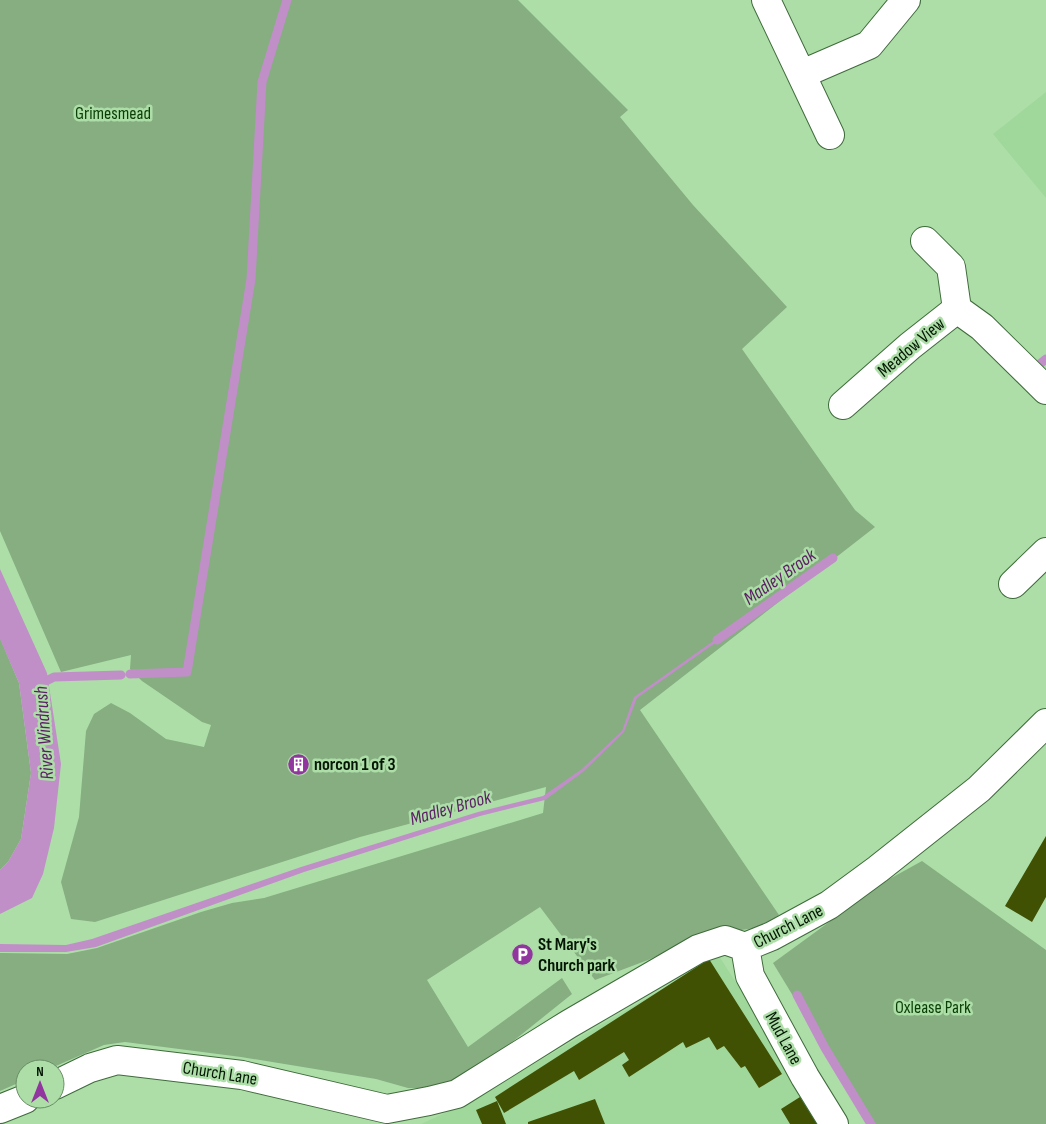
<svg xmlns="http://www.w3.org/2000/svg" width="1046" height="1124" font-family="'Sofia Sans Condensed',sans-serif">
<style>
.built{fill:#a0d79b}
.green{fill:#86ae81}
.water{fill:#c08fc8}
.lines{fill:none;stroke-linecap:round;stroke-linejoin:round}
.stream{stroke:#c08fc8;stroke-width:9}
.building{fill:#415104}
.minor-casing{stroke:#3f6b3b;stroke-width:30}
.minor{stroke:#fff;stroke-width:28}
.labels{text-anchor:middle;stroke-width:5;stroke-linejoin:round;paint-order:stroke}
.park-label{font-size:18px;fill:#093f06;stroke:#addea8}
.street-label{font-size:18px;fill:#051704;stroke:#addea8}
.poi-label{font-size:18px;font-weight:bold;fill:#051704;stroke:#addea8;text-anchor:start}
.water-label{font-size:19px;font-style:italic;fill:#5c2165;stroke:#addea8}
</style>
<rect width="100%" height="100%" fill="#addea8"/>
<path class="built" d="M 1046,92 L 1046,198 L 993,134 Z
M 719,956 L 827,1124 L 421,1124 L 467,1103 Z"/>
<path class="green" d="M 0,0 L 518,0 L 628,110 L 620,117 L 693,205 L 787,307 L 742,349 L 855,510 L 875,527 L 640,710 L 779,915 L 762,927 L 700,936 L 648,960 L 595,980 L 540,907 L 427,980 L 468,1047 L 562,978 L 572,994 L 486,1063 L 445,1085 L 426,1088 L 408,1088 L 376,1079 L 241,1057 L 125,1042 L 104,1045 L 49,1069 L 25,1069 L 25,1080 L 0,1091 L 0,953 L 67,954 L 97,948 L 201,912 L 232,903 L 264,898 L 543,813 L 546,787 L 360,837 L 95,922 L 71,919 L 61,882 L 79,817 L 86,731 L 94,714 L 111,703 L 130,713 L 166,739 L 204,747 L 211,725 L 202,722 L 142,681 L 130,669 L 131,655 L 61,672 L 0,531 Z
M 0,638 L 19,683 L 31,773 L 21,839 L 8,862 L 0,870 Z
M 922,861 L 1046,950 L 1046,1124 L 871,1124 L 773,963 L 884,882 Z"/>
<path class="water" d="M 0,569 L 47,673 L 61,764 L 54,828 L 43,874 L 32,898 L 0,914 L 0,870 L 8,862 L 21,839 L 31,773 L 19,683 L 0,639 Z
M 726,632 L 728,634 L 637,698 L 624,732 L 583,772 L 545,800 L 480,816 L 304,872 L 96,947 L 66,952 L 0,952 L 0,944 L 66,945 L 92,939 L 301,867 L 478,812 L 543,796 L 582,769 L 622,731 L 634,697 Z"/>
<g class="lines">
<path class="stream" d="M 1036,367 L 1046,359
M 717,640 L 833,558
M 130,674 L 187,672 L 251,279 L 262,82 L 287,0
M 42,683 L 54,677 L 121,675
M 797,995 L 825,1048 L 871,1124"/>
</g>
<path class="building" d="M292 765a6 6 0 1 1 12 0a6 6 0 1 1-12 0Z
M 1046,836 L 1046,897 L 1032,922 L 1005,906 Z
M 709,959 L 782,1074 L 759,1088 L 745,1066 L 741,1068 L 724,1046 L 717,1050 L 709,1037 L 686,1048 L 683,1042 L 629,1077 L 622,1065 L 629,1060 L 624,1052 L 579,1080 L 574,1071 L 504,1113 L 495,1097 Z
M 800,1097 L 817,1124 L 790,1124 L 781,1109 Z
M 595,1099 L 605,1124 L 528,1124 L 528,1122 Z
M 497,1101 L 506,1124 L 482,1124 L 476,1110 Z"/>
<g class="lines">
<defs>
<path id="minor" d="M 766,0 L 830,135
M 802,74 L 869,45 L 906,0
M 925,241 L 951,267 L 957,309
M 843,405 L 910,346 L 957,309 L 982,327 L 1046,390
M 1013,584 L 1046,552
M 745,947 L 750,976 L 805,1077 L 834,1124
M 55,1085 L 90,1068 L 117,1060 L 242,1075 L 387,1109 L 429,1101 L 457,1094 L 569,1024 L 698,949 L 725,940 L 745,947 L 772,936 L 829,905 L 878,869 L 979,789 L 1046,723
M 0,1109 L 25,1099"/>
</defs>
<use href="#minor" class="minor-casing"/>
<use href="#minor" class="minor"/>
</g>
<defs>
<symbol id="building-disc" viewBox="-11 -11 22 22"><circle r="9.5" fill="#91359f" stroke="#addea8"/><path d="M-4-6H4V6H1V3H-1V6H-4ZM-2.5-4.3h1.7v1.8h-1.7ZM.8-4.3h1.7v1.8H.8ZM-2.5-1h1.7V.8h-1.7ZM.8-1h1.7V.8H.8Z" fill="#fff"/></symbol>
<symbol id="parking-disc" viewBox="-11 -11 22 22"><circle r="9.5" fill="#91359f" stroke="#addea8"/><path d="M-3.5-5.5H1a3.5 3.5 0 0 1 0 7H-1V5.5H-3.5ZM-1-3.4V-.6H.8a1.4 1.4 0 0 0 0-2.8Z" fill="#fff"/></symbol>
</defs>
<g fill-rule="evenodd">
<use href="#building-disc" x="286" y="752" width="25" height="25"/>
<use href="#parking-disc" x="510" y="942" width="25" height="25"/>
</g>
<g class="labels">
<g class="park-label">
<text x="113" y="119">Grimesmead</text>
<text x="933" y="1013">Oxlease Park</text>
</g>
<g class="street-label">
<text transform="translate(911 347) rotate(-40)" y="6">Meadow View</text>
<text transform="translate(788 926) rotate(-27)" y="6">Church Lane</text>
<text transform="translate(784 1038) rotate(61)" y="6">Mud Lane</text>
<text transform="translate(220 1073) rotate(9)" y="6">Church Lane</text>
</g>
<g class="poi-label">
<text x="314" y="770">norcon 1 of 3</text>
<text x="538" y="950">St Mary's<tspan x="538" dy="21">Church park</tspan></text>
</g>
<g class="water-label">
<text transform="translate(779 576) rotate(-35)" y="7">Madley Brook</text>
<text transform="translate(43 733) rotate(-94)" y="7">River Windrush</text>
<text transform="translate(450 807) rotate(-16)" y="7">Madley Brook</text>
</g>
</g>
<g transform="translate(40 1084)"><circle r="24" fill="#addea8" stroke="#6a8e66"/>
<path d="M0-4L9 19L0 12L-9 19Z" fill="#91359f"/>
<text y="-8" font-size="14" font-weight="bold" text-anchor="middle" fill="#051704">N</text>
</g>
</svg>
